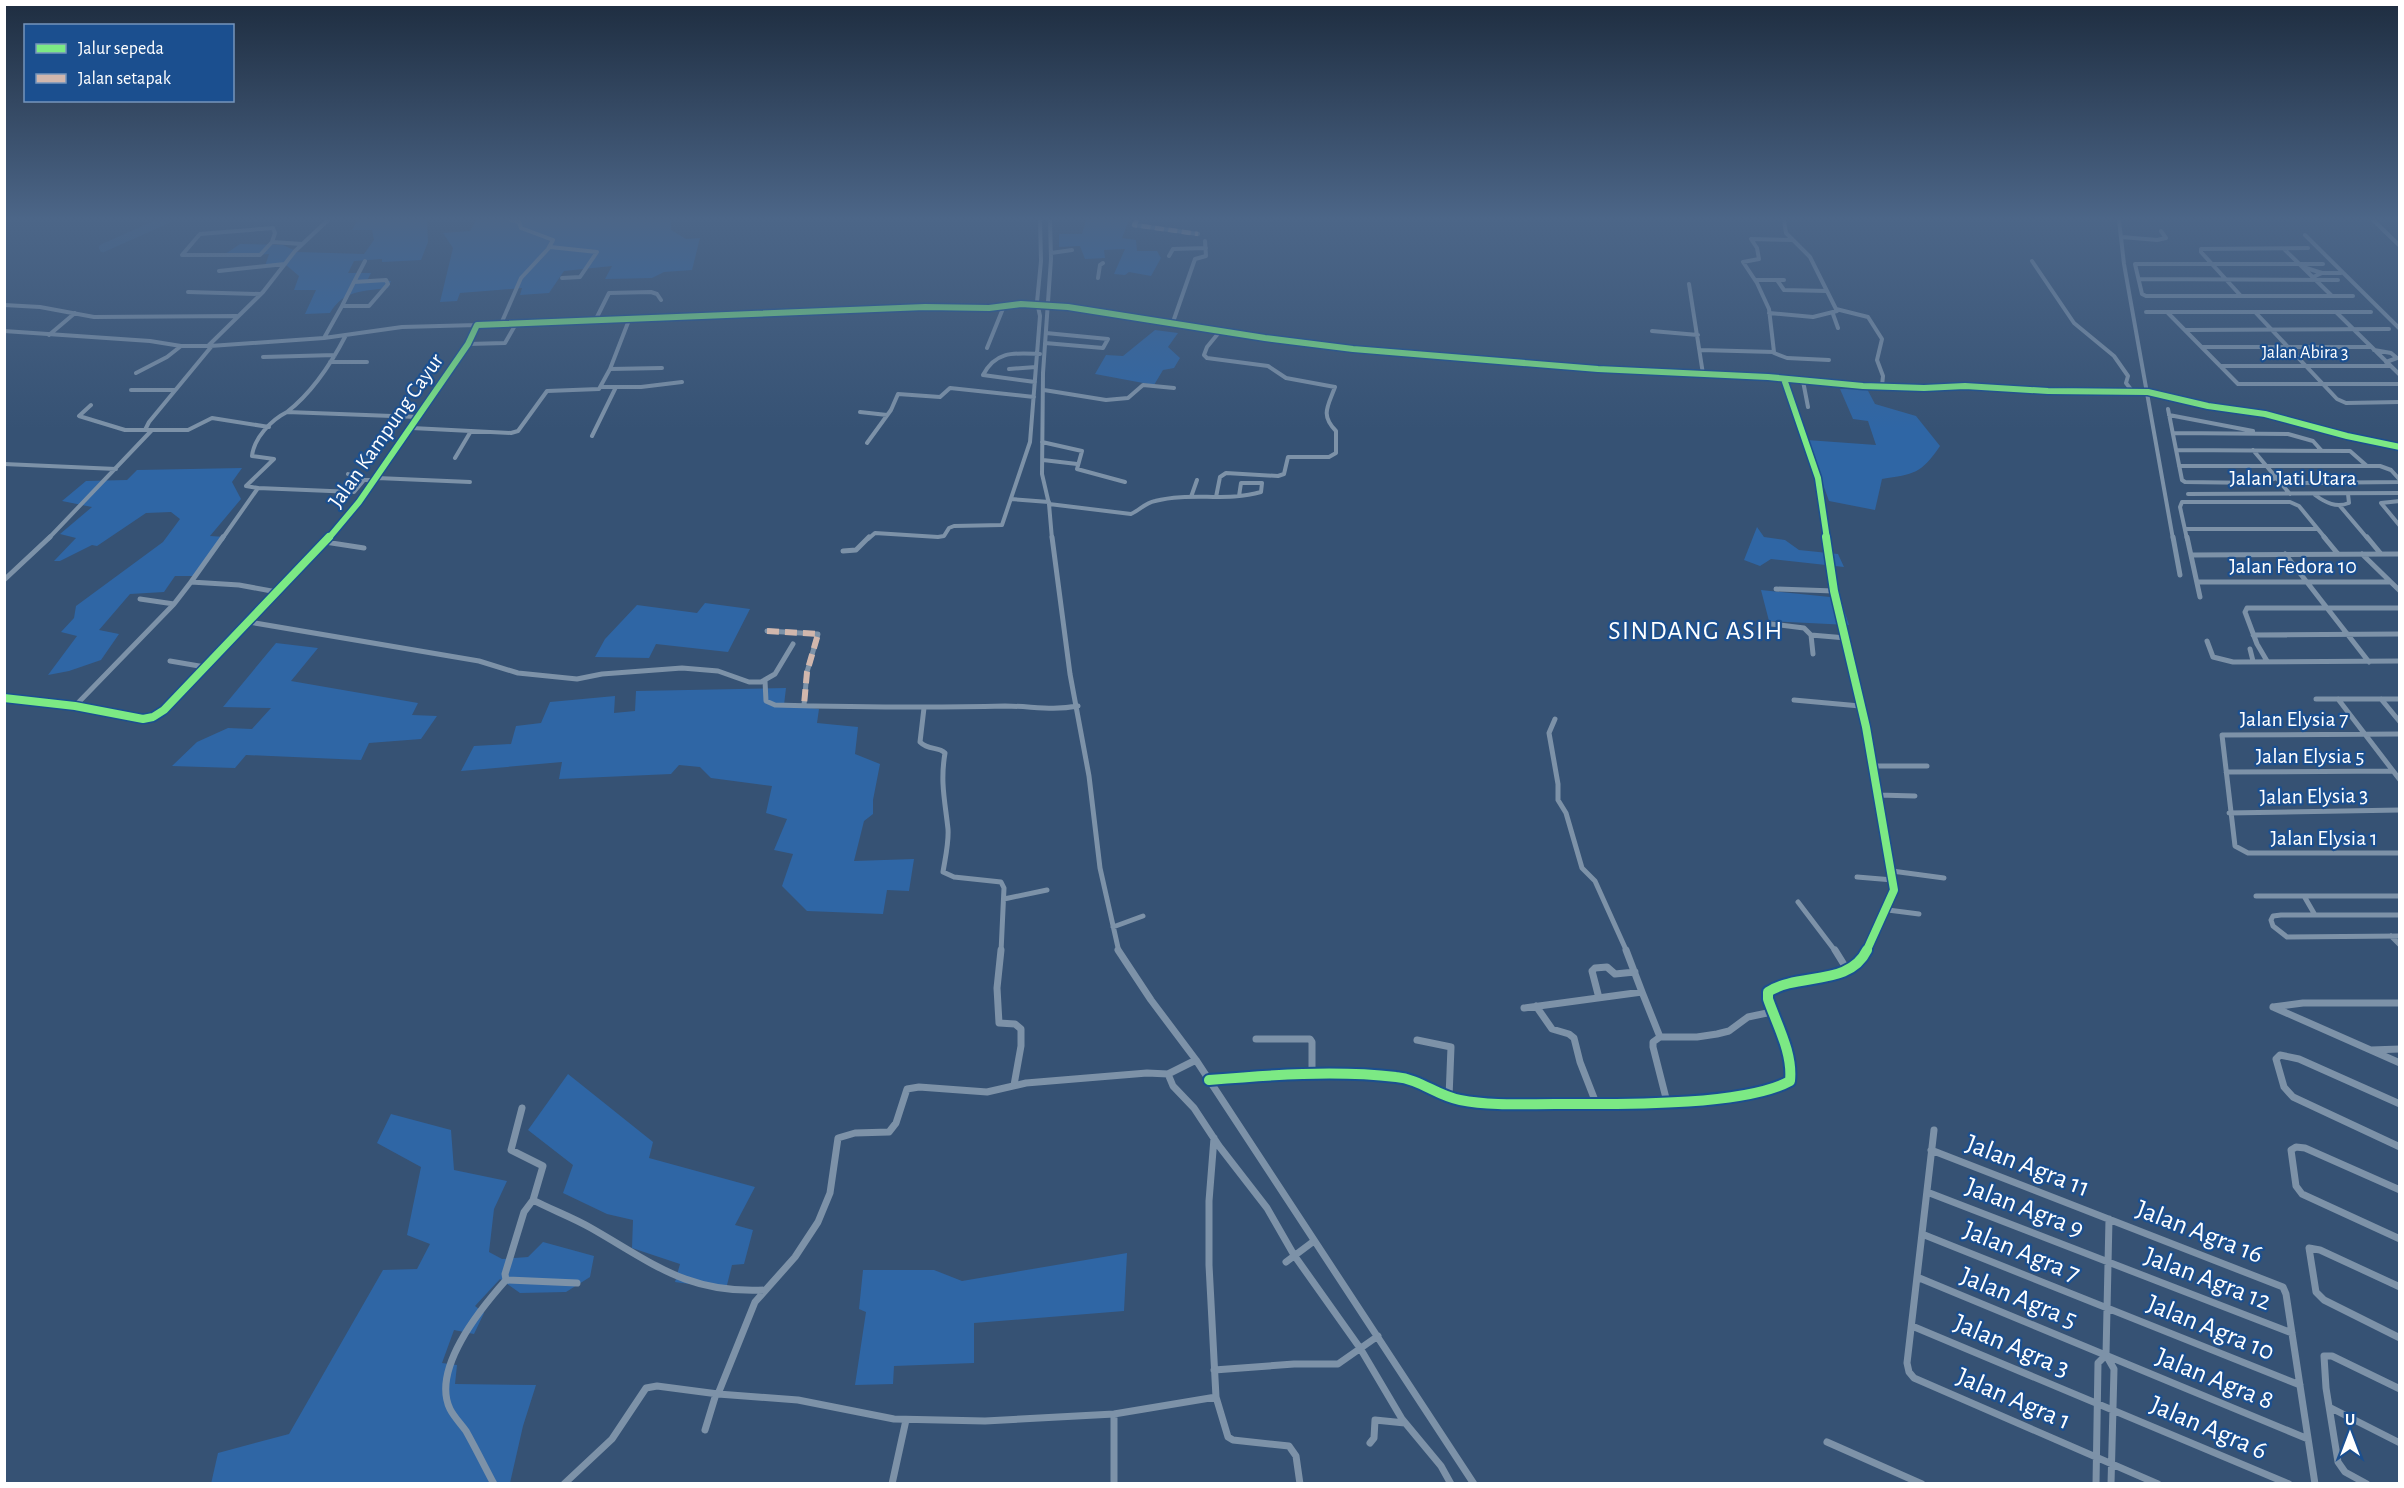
<svg xmlns="http://www.w3.org/2000/svg" width="2404" height="1488" font-family="'Alegreya Sans',sans-serif">
<style>
.green{fill:#2f66a5}
.lines{fill:none;stroke-linecap:round;stroke-linejoin:round}
.river{stroke:#3b618d;stroke-width:8}
.street-far2{stroke:#7d92a8;stroke-width:4}
.street-far1{stroke:#7d92a8;stroke-width:5}
.street{stroke:#7d92a8;stroke-width:7}
.quiet-far1{stroke:#d1b7ad;stroke-width:4.5;stroke-dasharray:9 4.5;stroke-linecap:butt}
.quiet{stroke:#d1b7ad;stroke-width:6;stroke-dasharray:12 6;stroke-linecap:butt}
.cycleway-far2-casing{stroke:#1b4f8f;stroke-width:9}
.cycleway-far1-casing{stroke:#1b4f8f;stroke-width:11}
.cycleway-casing{stroke:#1b4f8f;stroke-width:14}
.cycleway-far2{stroke:#7ce984;stroke-width:6}
.cycleway-far1{stroke:#7ce984;stroke-width:8}
.cycleway{stroke:#7ce984;stroke-width:10}
.labels{text-anchor:middle;stroke-width:4.5;stroke-linejoin:round;paint-order:stroke}
.far-street-label{font-size:18px;fill:#fff;stroke:#1b4f8f}
.street-label{font-size:22px;fill:#fff;stroke:#1b4f8f}
.quarter-label{font-size:26px;letter-spacing:1.5px;fill:#fff;stroke:#1b4f8f}
.near-street-label{font-size:27px;fill:#fff;stroke:#1b4f8f}
</style>
<rect width="100%" height="100%" fill="#365274"/>
<path class="green" d="M 358,220 L 427,220 L 428,242 L 421,260 L 382,262 L 382,259 L 354,261 L 348,273 L 371,273 L 367,281 L 391,281 L 388,288 C 364,291 343,290 330,313 L 305,314 L 316,290 L 294,290 L 299,276 L 285,264 L 265,266 L 269,254 L 221,257 L 240,244 L 283,245 L 298,252 L 364,254 L 374,240 L 372,230 L 352,230 Z
M 476,220 L 671,220 L 671,230 L 686,239 L 700,238 L 692,270 L 664,272 L 652,278 L 605,279 L 612,266 L 564,271 L 549,293 L 520,295 L 522,288 L 460,293 L 457,301 L 440,302 L 453,248 L 443,233 L 470,231 Z
M 1086,220 L 1129,220 L 1122,238 L 1136,240 L 1137,251 L 1157,251 L 1161,258 L 1151,276 L 1129,272 L 1125,275 L 1114,274 L 1125,249 L 1104,250 L 1105,258 L 1085,259 L 1080,246 L 1059,247 L 1059,234 L 1082,234 Z
M 1155,330 L 1178,333 L 1168,347 L 1180,358 L 1174,368 L 1163,370 L 1154,385 L 1095,374 L 1106,355 L 1123,356 Z
M 1866,387 L 1875,404 L 1916,416 L 1940,446 C 1921,474 1914,474 1882,479 L 1875,510 L 1829,501 L 1807,440 L 1876,445 L 1868,421 L 1853,419 L 1840,389 Z
M 242,468 L 232,482 L 241,499 L 210,536 L 226,537 L 195,576 L 175,576 L 164,592 L 130,594 L 99,630 L 119,634 L 101,660 L 69,671 L 48,675 L 77,636 L 61,632 L 74,618 L 76,606 L 163,542 L 180,519 L 171,512 L 146,513 L 97,546 L 92,545 L 60,561 L 54,561 L 76,538 L 60,534 L 92,507 L 62,501 L 86,481 L 127,480 L 137,470 Z
M 1757,527 L 1764,537 L 1785,540 L 1799,550 L 1838,554 L 1844,567 L 1771,559 L 1760,566 L 1744,560 Z
M 1761,590 L 1840,598 L 1849,625 L 1769,621 Z
M 705,603 L 750,609 L 728,652 L 656,644 L 649,658 L 595,657 L 605,639 L 637,605 L 697,613 Z
M 276,643 L 318,648 L 291,681 L 418,703 L 412,715 L 437,716 L 421,739 L 369,743 L 361,760 L 246,755 L 235,768 L 172,766 L 197,742 L 228,728 L 252,729 L 271,708 L 223,707 Z
M 786,688 L 784,705 L 819,709 L 817,723 L 858,727 L 855,754 L 880,764 L 873,800 L 873,814 L 864,821 L 854,861 L 914,859 L 909,891 L 887,890 L 883,914 L 807,911 L 782,886 L 793,854 L 774,850 L 787,819 L 766,813 L 772,786 L 711,778 L 700,767 L 679,765 L 671,774 L 559,779 L 562,762 L 461,771 L 474,746 L 511,744 L 516,726 L 541,723 L 550,702 L 615,696 L 614,713 L 635,711 L 636,691 Z
M 568,1074 L 653,1142 L 649,1158 L 755,1187 L 735,1225 L 753,1230 L 744,1264 L 732,1265 L 726,1289 L 675,1282 L 680,1264 L 632,1248 L 633,1220 L 607,1214 L 563,1193 L 573,1165 L 528,1130 Z
M 391,1114 L 451,1130 L 454,1170 L 507,1181 L 494,1209 L 489,1252 L 502,1259 L 528,1257 L 543,1242 L 594,1256 L 590,1277 L 566,1292 L 520,1293 L 500,1279 L 475,1306 L 484,1313 L 474,1334 L 454,1330 L 442,1363 L 457,1365 L 455,1384 L 536,1385 L 523,1426 L 510,1483 L 211,1484 L 218,1453 L 289,1434 L 383,1270 L 417,1269 L 430,1244 L 407,1235 L 421,1167 L 377,1143 Z
M 1127,1253 L 1124,1311 L 974,1323 L 974,1363 L 894,1366 L 893,1384 L 855,1385 L 866,1312 L 859,1309 L 863,1270 L 934,1270 L 962,1281 Z"/>
<g class="lines">
<path class="river" d="M 103,248 L 166,220"/>
<path class="street-far2" d="M 1050,220 L 1051,259 L 1043,373 L 1042,474 L 1049,504 L 1052,539
M 1137,220 L 1134,225 L 1198,234
M 1784,220 L 1786,233 L 1810,257 L 1836,309 L 1868,317 L 1882,339 L 1877,360 L 1883,376 L 1882,386
M 2119,220 L 2124,264 L 2173,539
M 2373,220 L 2400,246
M 273,228 L 275,233 L 272,242 L 260,255 L 182,255 L 200,234 Z
M 2305,235 L 2400,329
M 2122,237 L 2157,240 L 2166,238 L 2161,231
M 272,242 L 302,244
M 550,247 L 597,252 L 580,277 L 562,278
M 2284,249 L 2332,296
M 1051,253 L 1072,250
M 1169,256 L 1173,249 L 1206,248
M 365,261 L 354,282 L 386,280 L 388,284 L 369,306 L 342,306 L 324,338 L 402,327 L 477,325
M 2032,261 L 2074,323 L 2114,356 L 2128,376 L 2126,383 L 2133,392
M 2323,264 L 2135,264 L 2142,294 L 2146,296 L 2353,296
M 2303,267 L 2322,273 L 2313,277
M 219,271 L 285,264
M 2322,273 L 2341,273
M 1098,278 L 1100,265 L 1103,263
M 2139,279 L 2338,280
M 1756,280 L 1784,280
M 1777,280 L 1784,290 L 1827,291
M 1689,284 L 1703,374
M 188,292 L 260,294
M 2241,296 L 2201,252 L 2201,249 L 2308,248
M 4,305 L 40,307 L 94,317 L 237,316
M 342,306 L 354,282
M 2146,312 L 2371,312
M 2167,312 L 2238,384 L 2400,384
M 2255,312 L 2337,399 L 2346,403 L 2400,402
M 2336,312 L 2400,375
M 1769,313 L 1813,317 L 1837,311
M 1833,314 L 1838,328
M 596,319 L 609,293 L 651,292 L 657,294 L 661,300
M 1173,322 L 1195,259 L 1206,256 L 1205,241
M 501,324 L 521,278 L 548,249 L 553,240 L 521,228 L 519,222 L 511,220
M 2185,330 L 2389,329
M 4,331 L 150,341 L 181,346
M 1652,331 L 1698,335
M 49,335 L 75,313
M 346,335 C 331,364 313,392 287,412 L 418,417
M 1045,343 L 1103,348 L 1108,339 L 1046,333
M 468,344 L 505,343 L 517,322
M 210,346 L 324,338
M 211,347 L 149,422 L 145,430 L 188,430 L 212,418 L 269,427
M 2202,347 L 2371,347
M 987,348 L 1004,306
M 1700,350 L 1774,352 L 1769,309 L 1757,283 L 1743,262 L 1759,259 L 1757,248 L 1751,239 L 1792,240
M 2374,350 L 2391,353 L 2397,358 L 2386,362
M 1774,353 L 1787,358 L 1829,360
M 263,357 L 335,355
M 330,362 L 367,362
M 2220,366 L 2390,366
M 610,369 L 662,368
M 1009,369 L 1036,367
M 136,373 L 167,357 L 181,346 L 208,346 L 263,292 L 295,251 L 328,220
M 1784,379 L 1818,478 L 1827,539
M 1803,381 L 1808,407
M 1035,382 L 983,375 C 996,350 1015,353 1040,354
M 601,387 L 641,387 L 682,382
M 131,390 L 175,390
M 1044,390 L 1106,400 L 1128,398 L 1143,385 L 1174,388
M 91,405 L 79,416 L 125,430 L 145,430
M 2168,409 L 2182,480 L 2185,482 L 2258,483 L 2277,478 L 2303,483 L 2400,482
M 860,412 L 887,415
M 2169,415 L 2253,431
M 412,428 L 511,433 L 518,431 L 547,391 L 599,389 L 610,369 L 629,320
M 2173,433 L 2288,434 L 2313,441 L 2321,450
M 592,436 L 616,387
M 1042,442 L 1082,451 L 1077,469 L 1125,482
M 867,443 L 891,410 L 898,394 L 940,397 L 950,388 L 1034,397
M 2176,450 L 2350,451 L 2367,466
M 2253,450 L 2290,494
M 455,458 L 471,431
M 1043,460 L 1077,464
M 4,464 L 116,469
M 2179,466 L 2380,466 L 2391,470 L 2400,480
M 348,474 L 362,480 L 375,480
M 377,478 L 470,482
M 258,488 L 354,492 L 364,480
M 2188,494 L 2400,493
M 2315,495 C 2326,503 2336,508 2349,503 L 2348,494
M 1191,497 L 1197,480
M 1216,497 L 1220,477 L 1226,473 L 1278,476 L 1284,474 L 1288,457 L 1329,457 L 1336,453 L 1336,431 C 1320,415 1328,406 1335,387 L 1286,378 L 1268,366 L 1207,358 L 1204,355 L 1207,347 L 1221,330
M 1011,499 L 1049,502
M 2400,501 L 2381,503 L 2400,526
M 1049,504 L 1131,514 C 1140,510 1145,503 1155,501 C 1190,492 1227,502 1261,492 L 1262,483 L 1241,483 L 1239,496
M 2340,506 L 2368,539
M 2185,529 L 2317,529
M 48,539 L 152,430
M 222,539 L 258,488 L 246,486 L 274,459 L 252,456 C 254,438 271,420 287,412
M 328,539 L 359,502 L 468,344 L 477,325 L 925,307 L 989,308 L 1021,304 L 1068,307 L 1265,338 L 1353,349 L 1598,369 L 1768,377 L 1863,386 L 1924,388 L 1965,386 L 2048,391 L 2148,392 L 2208,406 L 2265,414 L 2347,436 L 2400,447
M 868,539 L 875,533 L 938,537 L 944,536 L 949,528 L 954,526 L 1002,525 L 1030,442 L 1040,316 L 1037,302 L 1041,261 L 1040,220
M 2187,539 L 2180,507 L 2182,502 L 2290,502 L 2299,506 L 2326,539"/>
<path class="street-far1" d="M 1052,537 L 1070,674 L 1089,776 L 1100,868 L 1119,952
M 1826,537 L 1834,591 L 1866,727 L 1894,890 L 1866,952
M 2173,537 L 2180,575
M 2187,537 L 2200,597
M 2324,537 L 2338,554
M 2367,537 L 2381,554
M 325,542 L 364,548
M 843,551 L 856,550 L 869,537
M 2285,554 L 2369,662
M 2362,554 L 2400,591
M 2192,555 L 2400,554
M 4,580 L 50,537
M 191,582 L 223,537
M 2198,582 L 2389,582
M 1776,589 L 1834,591
M 140,599 L 174,604 L 191,582 L 239,585 L 277,592
M 249,622 L 479,661 L 518,673 L 577,679 L 602,674 L 682,668 L 718,671 L 749,682 L 761,682 L 775,674 L 793,644
M 1771,624 L 1804,628 L 1811,635 L 1846,638
M 767,631 L 818,634 L 807,672 L 804,705
M 1811,635 L 1813,654
M 2253,635 L 2400,634
M 2207,641 L 2213,657 L 2233,662 L 2400,661
M 2250,649 L 2253,661
M 170,661 L 205,667
M 2267,661 L 2257,644 L 2245,612 L 2247,608 L 2400,608
M 765,681 L 766,701 L 775,705 C 852,707 928,708 1005,706 C 1032,706 1051,711 1078,706
M 4,698 L 75,706 L 143,719 L 153,717 L 164,710 L 329,537
M 2316,699 L 2400,699
M 2338,699 L 2400,780
M 2381,699 L 2400,722
M 1794,700 L 1860,706
M 75,706 L 174,604
M 924,708 L 920,742 C 929,751 938,746 945,753 C 940,782 945,801 948,829 C 949,843 945,859 943,872 L 954,877 L 1001,882 L 1004,888 L 1001,952
M 1555,719 L 1549,733 L 1558,784 L 1558,800 L 1566,813 L 1582,868 L 1595,881 L 1627,952
M 2400,734 L 2222,735 L 2235,846 L 2248,853 L 2400,853
M 1872,766 L 1927,766
M 2226,772 L 2393,771
M 1878,795 L 1915,796
M 2229,813 L 2400,810
M 1892,871 L 1944,878
M 1857,877 L 1893,880
M 2256,896 L 2400,896
M 2304,896 L 2315,915
M 1004,899 L 1047,890
M 1798,902 L 1836,952
M 1888,910 L 1919,914
M 2400,915 L 2281,915 L 2273,916 L 2271,920 L 2273,926 L 2287,937 L 2400,936
M 1113,927 L 1143,916
M 2391,936 L 2400,945"/>
<path class="street" d="M 1001,950 L 997,988 L 999,1023 L 1015,1024 L 1021,1029 L 1021,1046 L 1014,1085
M 1118,950 L 1151,1000 L 1196,1060 L 1474,1484
M 1626,950 L 1642,992
M 1835,950 L 1848,971
M 1599,998 L 1592,971 L 1595,968 L 1607,967 L 1615,974 L 1635,972
M 1536,1006 L 1552,1029 L 1569,1034 L 1574,1038 L 1580,1062 L 1596,1103
M 2273,1007 L 2400,1063
M 2273,1007 L 2303,1003 L 2400,1003
M 1524,1008 L 1642,992 L 1660,1037 L 1653,1042 L 1653,1047 L 1667,1102
M 1660,1037 L 1697,1037 L 1717,1034 L 1729,1031 L 1748,1017 L 1772,1012
M 1256,1039 L 1310,1039 L 1312,1042 L 1312,1073
M 1417,1040 L 1451,1047 L 1449,1097
M 2371,1050 L 2400,1049
M 1168,1074 L 1173,1086 L 1194,1108 L 1219,1146 L 1267,1208 L 1294,1255 L 1360,1348 L 1402,1419 L 1441,1466 L 1451,1484
M 1209,1080 C 1271,1075 1334,1070 1396,1077 C 1420,1079 1437,1096 1460,1100 C 1491,1106 1524,1104 1555,1104 C 1613,1104 1742,1107 1790,1081 C 1793,1053 1777,1025 1768,999 L 1768,992 C 1799,972 1849,987 1867,950
M 2400,1104 L 2299,1059 L 2280,1055 L 2276,1059 L 2284,1087 L 2293,1097 L 2400,1147
M 522,1108 L 511,1150 L 543,1166 L 533,1200 C 552,1210 572,1217 591,1228 C 654,1264 688,1294 765,1290
M 1934,1130 L 1907,1363 L 1909,1372 L 1914,1378 L 2158,1484
M 1931,1150 L 2283,1287 L 2286,1294 L 2315,1484
M 2400,1190 L 2305,1148 L 2296,1147 L 2291,1150 L 2296,1186 L 2302,1194 L 2400,1239
M 1927,1192 L 2292,1333
M 533,1200 L 524,1212 L 505,1274 L 506,1280 L 577,1283
M 2109,1219 L 2106,1355 L 2114,1369 L 2111,1484
M 1922,1234 L 2300,1385
M 1286,1262 L 1314,1241
M 1917,1277 L 2308,1439
M 2400,1287 L 2320,1250 L 2309,1248 L 2316,1292 L 2324,1300 L 2400,1338
M 1912,1326 L 2289,1484
M 1214,1370 L 1294,1364 L 1338,1364 L 1378,1336
M 718,1394 L 798,1400 L 894,1419 L 985,1421 L 1114,1414 L 1216,1397 L 1209,1265 L 1209,1201 L 1214,1138
M 1216,1397 L 1228,1437 L 1233,1440 L 1289,1446 L 1296,1456 L 1300,1484
M 2331,1408 L 2400,1443
M 1114,1414 L 1114,1484
M 705,1430 L 716,1394
M 1827,1442 L 1922,1484
M 1370,1443 L 1374,1438 L 1375,1420 L 1405,1423
M 494,1484 C 485,1467 476,1449 466,1431 C 461,1424 454,1417 450,1409 C 431,1369 481,1308 506,1280
M 564,1484 L 612,1439 L 646,1388 L 657,1386 L 718,1394 L 755,1302 L 795,1257 L 818,1222 L 830,1193 L 838,1138 L 855,1133 L 889,1132 L 896,1123 L 907,1089 L 919,1087 L 987,1092 L 1026,1083 L 1147,1073 L 1168,1074 L 1196,1060
M 892,1484 L 906,1420
M 2096,1484 L 2098,1363 L 2106,1355
M 2367,1484 L 2345,1472 L 2338,1462 L 2326,1388 L 2324,1356 L 2332,1356 L 2400,1389"/>
<path class="quiet-far1" d="M 1137,220 L 1134,225 L 1198,234"/>
<path class="quiet" d="M 767,631 L 818,634 L 807,672 L 804,705"/>
<defs>
<path id="cycleway-far2" d="M 1784,379 L 1818,478 L 1827,539
M 328,539 L 359,502 L 468,344 L 477,325 L 925,307 L 989,308 L 1021,304 L 1068,307 L 1265,338 L 1353,349 L 1598,369 L 1768,377 L 1863,386 L 1924,388 L 1965,386 L 2048,391 L 2148,392 L 2208,406 L 2265,414 L 2347,436 L 2400,447"/>
<path id="cycleway-far1" d="M 1826,537 L 1834,591 L 1866,727 L 1894,890 L 1866,952
M 4,698 L 75,706 L 143,719 L 153,717 L 164,710 L 329,537"/>
<path id="cycleway" d="M 1209,1080 C 1271,1075 1334,1070 1396,1077 C 1420,1079 1437,1096 1460,1100 C 1491,1106 1524,1104 1555,1104 C 1613,1104 1742,1107 1790,1081 C 1793,1053 1777,1025 1768,999 L 1768,992 C 1799,972 1849,987 1867,950"/>
</defs>
<use href="#cycleway-far2" class="cycleway-far2-casing"/>
<use href="#cycleway-far1" class="cycleway-far1-casing"/>
<use href="#cycleway" class="cycleway-casing"/>
<use href="#cycleway-far2" class="cycleway-far2"/>
<use href="#cycleway-far1" class="cycleway-far1"/>
<use href="#cycleway" class="cycleway"/>
</g>
<linearGradient id="sky" x2="0" y2="1"><stop stop-color="#1e2d40"/><stop offset="0.51" stop-color="#4c6688"/><stop offset="1" stop-color="#4c6688" stop-opacity="0"/></linearGradient>
<rect width="2404" height="429" fill="url(#sky)"/>
<g class="labels">
<g class="far-street-label">
<text x="2305" y="358">Jalan Abira 3</text>
</g>
<g class="street-label">
<text transform="translate(385 430) rotate(-55)" y="8">Jalan Kampung Cayur</text>
<text x="2293" y="485">Jalan Jati Utara</text>
<text x="2293" y="573">Jalan Fedora 10</text>
<text x="2294" y="726">Jalan Elysia 7</text>
<text x="2310" y="763">Jalan Elysia 5</text>
<text transform="translate(2314 795) rotate(-1)" y="8">Jalan Elysia 3</text>
<text x="2324" y="845">Jalan Elysia 1</text>
</g>
<g class="quarter-label">
<text x="1696" y="639">SINDANG ASIH</text>
</g>
<g class="near-street-label">
<text transform="translate(2028 1165) rotate(21)" y="9">Jalan Agra 11</text>
<text transform="translate(2025 1207) rotate(21)" y="9">Jalan Agra 9</text>
<text transform="translate(2200 1231) rotate(21)" y="9">Jalan Agra 16</text>
<text transform="translate(2022 1251) rotate(22)" y="9">Jalan Agra 7</text>
<text transform="translate(2208 1278) rotate(21)" y="9">Jalan Agra 12</text>
<text transform="translate(2019 1297) rotate(22)" y="9">Jalan Agra 5</text>
<text transform="translate(2211 1327) rotate(22)" y="9">Jalan Agra 10</text>
<text transform="translate(2012 1345) rotate(23)" y="9">Jalan Agra 3</text>
<text transform="translate(2215 1378) rotate(22)" y="9">Jalan Agra 8</text>
<text transform="translate(2014 1398) rotate(23)" y="9">Jalan Agra 1</text>
<text transform="translate(2209 1427) rotate(23)" y="9">Jalan Agra 6</text>
</g>
</g>
<rect width="2404" height="1488" fill="none" stroke="#ffffff" stroke-width="12"/>
<rect x="24" y="24" width="210" height="78" fill="#1b4f8f" stroke="#7695bc" stroke-width="1.5"/>
<rect x="36" y="44" width="30" height="9" fill="#7ce984" stroke="#7695bc" stroke-width="1.5"/>
<text x="78" y="54" font-size="18" fill="#ffffff">Jalur sepeda</text>
<rect x="36" y="74" width="30" height="9" fill="#d1b7ad" stroke="#7695bc" stroke-width="1.5"/>
<text x="78" y="84" font-size="18" fill="#ffffff">Jalan setapak</text>
<g transform="translate(2350 1434)" stroke="#1b4f8f" stroke-width="4.5" paint-order="stroke">
<path d="M0-4.5L10 22L0 15L-10 22Z" fill="#ffffff"/>
<text y="-9" font-size="16" font-weight="bold" text-anchor="middle" fill="#ffffff">U</text>
</g>
</svg>
